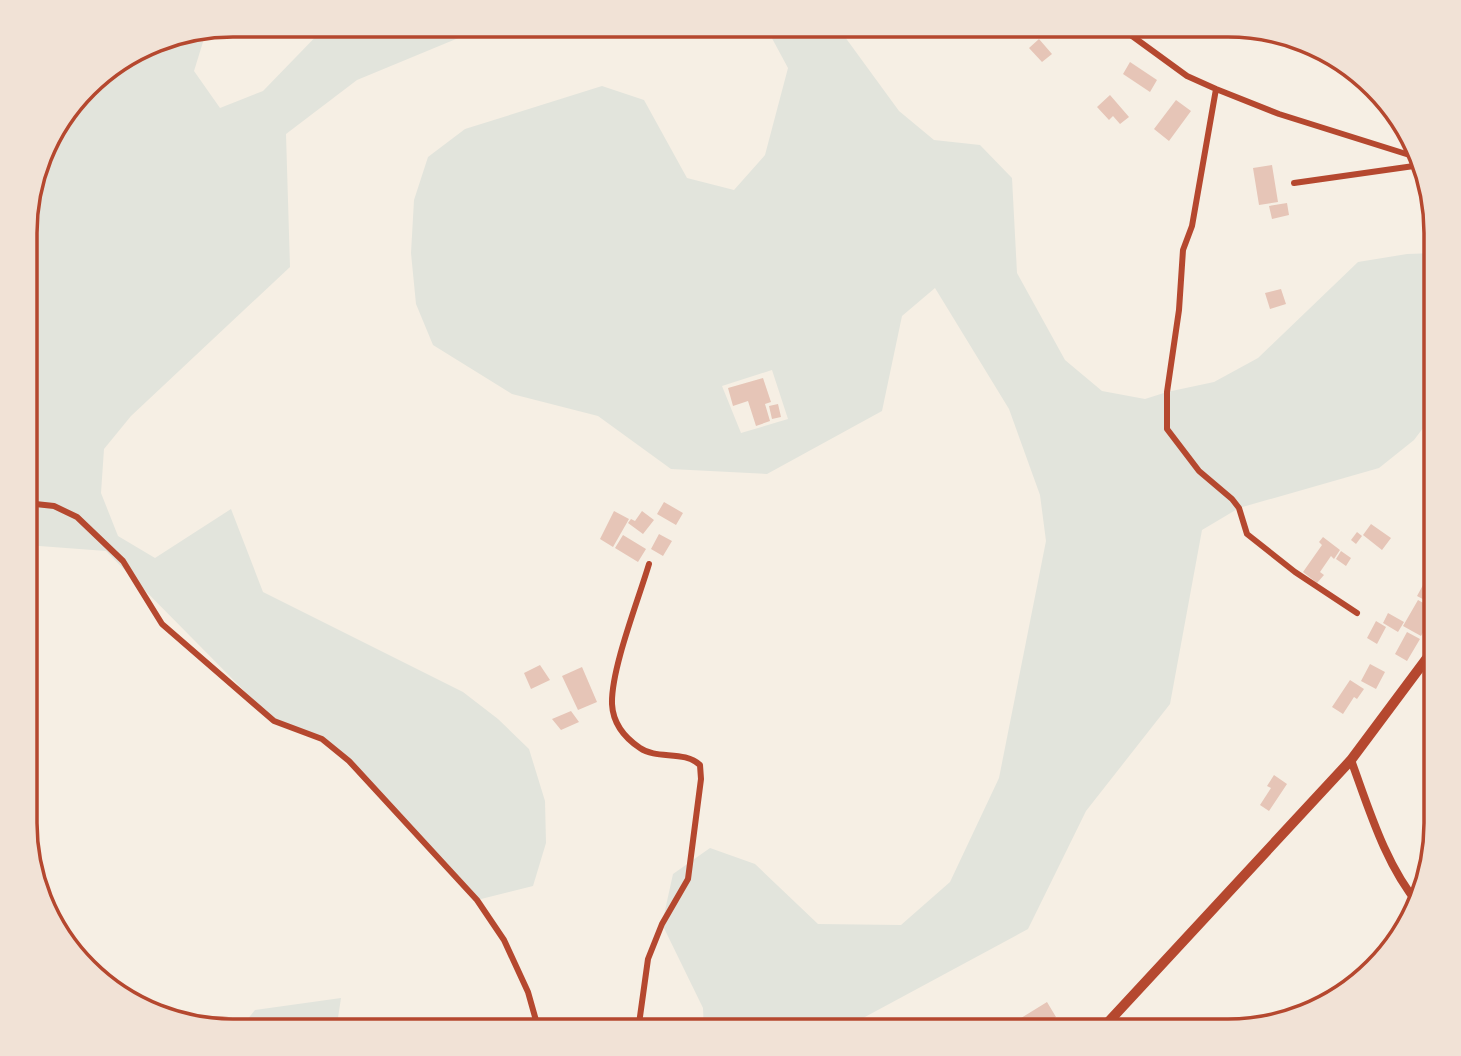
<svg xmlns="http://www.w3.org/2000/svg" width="1461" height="1056" font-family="Helvetica,sans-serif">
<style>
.green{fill:#e2e4dc;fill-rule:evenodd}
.building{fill:#e6c5b7}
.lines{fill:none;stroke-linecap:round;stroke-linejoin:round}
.minor{stroke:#b5482f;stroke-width:6}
.tertiary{stroke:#b5482f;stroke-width:8}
.primary{stroke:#b5482f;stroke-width:10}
.rim{fill:none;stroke:#b5482f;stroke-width:3.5}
</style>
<rect width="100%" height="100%" fill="#f6efe4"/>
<path class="green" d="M 327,25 L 485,25 L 485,27 L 357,80 L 286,134 L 290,267 L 131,416 L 104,449 L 101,493 L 118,536 L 155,558 L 231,509 L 263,592 L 463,692 L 498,719 L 529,749 L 545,801 L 546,843 L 533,886 L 477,900 L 397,812 L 322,739 L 274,721 L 106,551 L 26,545 L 26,206 L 52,129 L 96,76 L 166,36 L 207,29 L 194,71 L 220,108 L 263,91 Z
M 762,25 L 827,25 L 845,37 L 899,111 L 934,140 L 980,145 L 1012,178 L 1017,273 L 1065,360 L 1102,391 L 1145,399 L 1167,392 L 1214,382 L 1258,358 L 1358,262 L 1407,254 L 1436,253 L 1436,411 L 1414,440 L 1379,468 L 1239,508 L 1202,530 L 1170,704 L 1086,811 L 1028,929 L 839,1031 L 704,1031 L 703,1008 L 662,924 L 673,874 L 710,848 L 755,864 L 818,924 L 901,925 L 950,882 L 999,778 L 1046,541 L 1040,495 L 1009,409 L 935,288 L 902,316 L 882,411 L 767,474 L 671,469 L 598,416 L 512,394 L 433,345 L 416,304 L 411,253 L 414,200 L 428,157 L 465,129 L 602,86 L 644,100 L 687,178 L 734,190 L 765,155 L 788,68 L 767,29 ZM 772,370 L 788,419 L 741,433 L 722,386 Z
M 341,998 L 336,1031 L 238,1031 L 255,1010 Z"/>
<path class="building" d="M 1039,39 L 1052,54 L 1042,62 L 1029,48 Z
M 1130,62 L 1157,80 L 1150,92 L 1123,74 Z
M 1110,95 L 1129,117 L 1120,124 L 1113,116 L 1109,120 L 1097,107 Z
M 1176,100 L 1191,111 L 1169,141 L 1154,129 Z
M 1272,165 L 1278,202 L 1259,205 L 1253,168 Z
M 1287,203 L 1289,215 L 1272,219 L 1269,206 Z
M 1281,289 L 1286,304 L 1270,309 L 1265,293 Z
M 763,378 L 771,402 L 765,404 L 770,421 L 756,426 L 748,401 L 733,406 L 728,388 Z
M 778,404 L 781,417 L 772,419 L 769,406 Z
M 664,502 L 683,513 L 676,525 L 657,514 Z
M 614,511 L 629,519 L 613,547 L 600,539 Z
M 642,511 L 654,520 L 643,534 L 628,523 L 631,519 L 635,521 Z
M 1371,524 L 1391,538 L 1382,550 L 1363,535 Z
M 1357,532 L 1362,536 L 1356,544 L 1351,540 Z
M 659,534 L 672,541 L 663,556 L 651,549 Z
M 623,535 L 646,549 L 638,562 L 615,548 Z
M 1323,537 L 1340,550 L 1334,559 L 1331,556 L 1320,572 L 1324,575 L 1317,583 L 1303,572 L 1322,545 L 1319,542 Z
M 1341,551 L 1351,558 L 1346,566 L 1336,559 Z
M 1434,565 L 1436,566 L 1436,606 L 1417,596 Z
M 1418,600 L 1436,610 L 1421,636 L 1403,626 Z
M 1388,613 L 1404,622 L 1398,632 L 1383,623 Z
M 1376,621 L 1386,627 L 1377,644 L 1367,638 Z
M 1407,632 L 1420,639 L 1407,661 L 1395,654 Z
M 1370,664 L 1385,672 L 1376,689 L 1361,681 Z
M 540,665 L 550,680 L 531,689 L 524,673 Z
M 582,667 L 597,702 L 578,710 L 562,676 Z
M 1350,680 L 1364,689 L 1357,699 L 1354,697 L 1343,714 L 1332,707 Z
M 571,711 L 579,722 L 561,730 L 552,719 Z
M 1274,775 L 1287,784 L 1269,811 L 1260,805 L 1271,788 L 1267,786 Z
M 1434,847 L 1429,867 L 1423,863 Z
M 1047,1002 L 1056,1017 L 1033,1031 L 1019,1031 L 1013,1023 Z
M 981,1019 L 986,1031 L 963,1031 L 962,1029 Z"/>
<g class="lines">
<path class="minor" d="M 1117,25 L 1187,76 L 1216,89 L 1279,114 L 1419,158
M 1216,89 L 1192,226 L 1183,250 L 1179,310 L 1167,392 L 1167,429 L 1199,471 L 1232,499 L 1239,508 L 1247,534 L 1295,572 L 1357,613
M 1294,183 L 1421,165
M 26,503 L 54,506 L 77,517 L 123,561 L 162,624 L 274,721 L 322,739 L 349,761 L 477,900 L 504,940 L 528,992 L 539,1031
M 638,1031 L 648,959 L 662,924 L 688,879 L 701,779 L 700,765 C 684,750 657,760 640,748 C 625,738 613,723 612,704 C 611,669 638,601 649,564"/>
<path class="tertiary" d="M 1351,760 C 1369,809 1385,864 1419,905"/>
<path class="primary" d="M 1100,1031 L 1351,760 L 1436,646"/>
</g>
<path d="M0 0H1461V1056H0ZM233 37H1228A196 196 0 0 1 1424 233V823A196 196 0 0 1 1228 1019H233A196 196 0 0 1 37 823V233A196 196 0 0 1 233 37Z" fill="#f1e2d6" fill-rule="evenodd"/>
<path class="rim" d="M233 37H1228A196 196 0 0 1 1424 233V823A196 196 0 0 1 1228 1019H233A196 196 0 0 1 37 823V233A196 196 0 0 1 233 37Z"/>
</svg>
